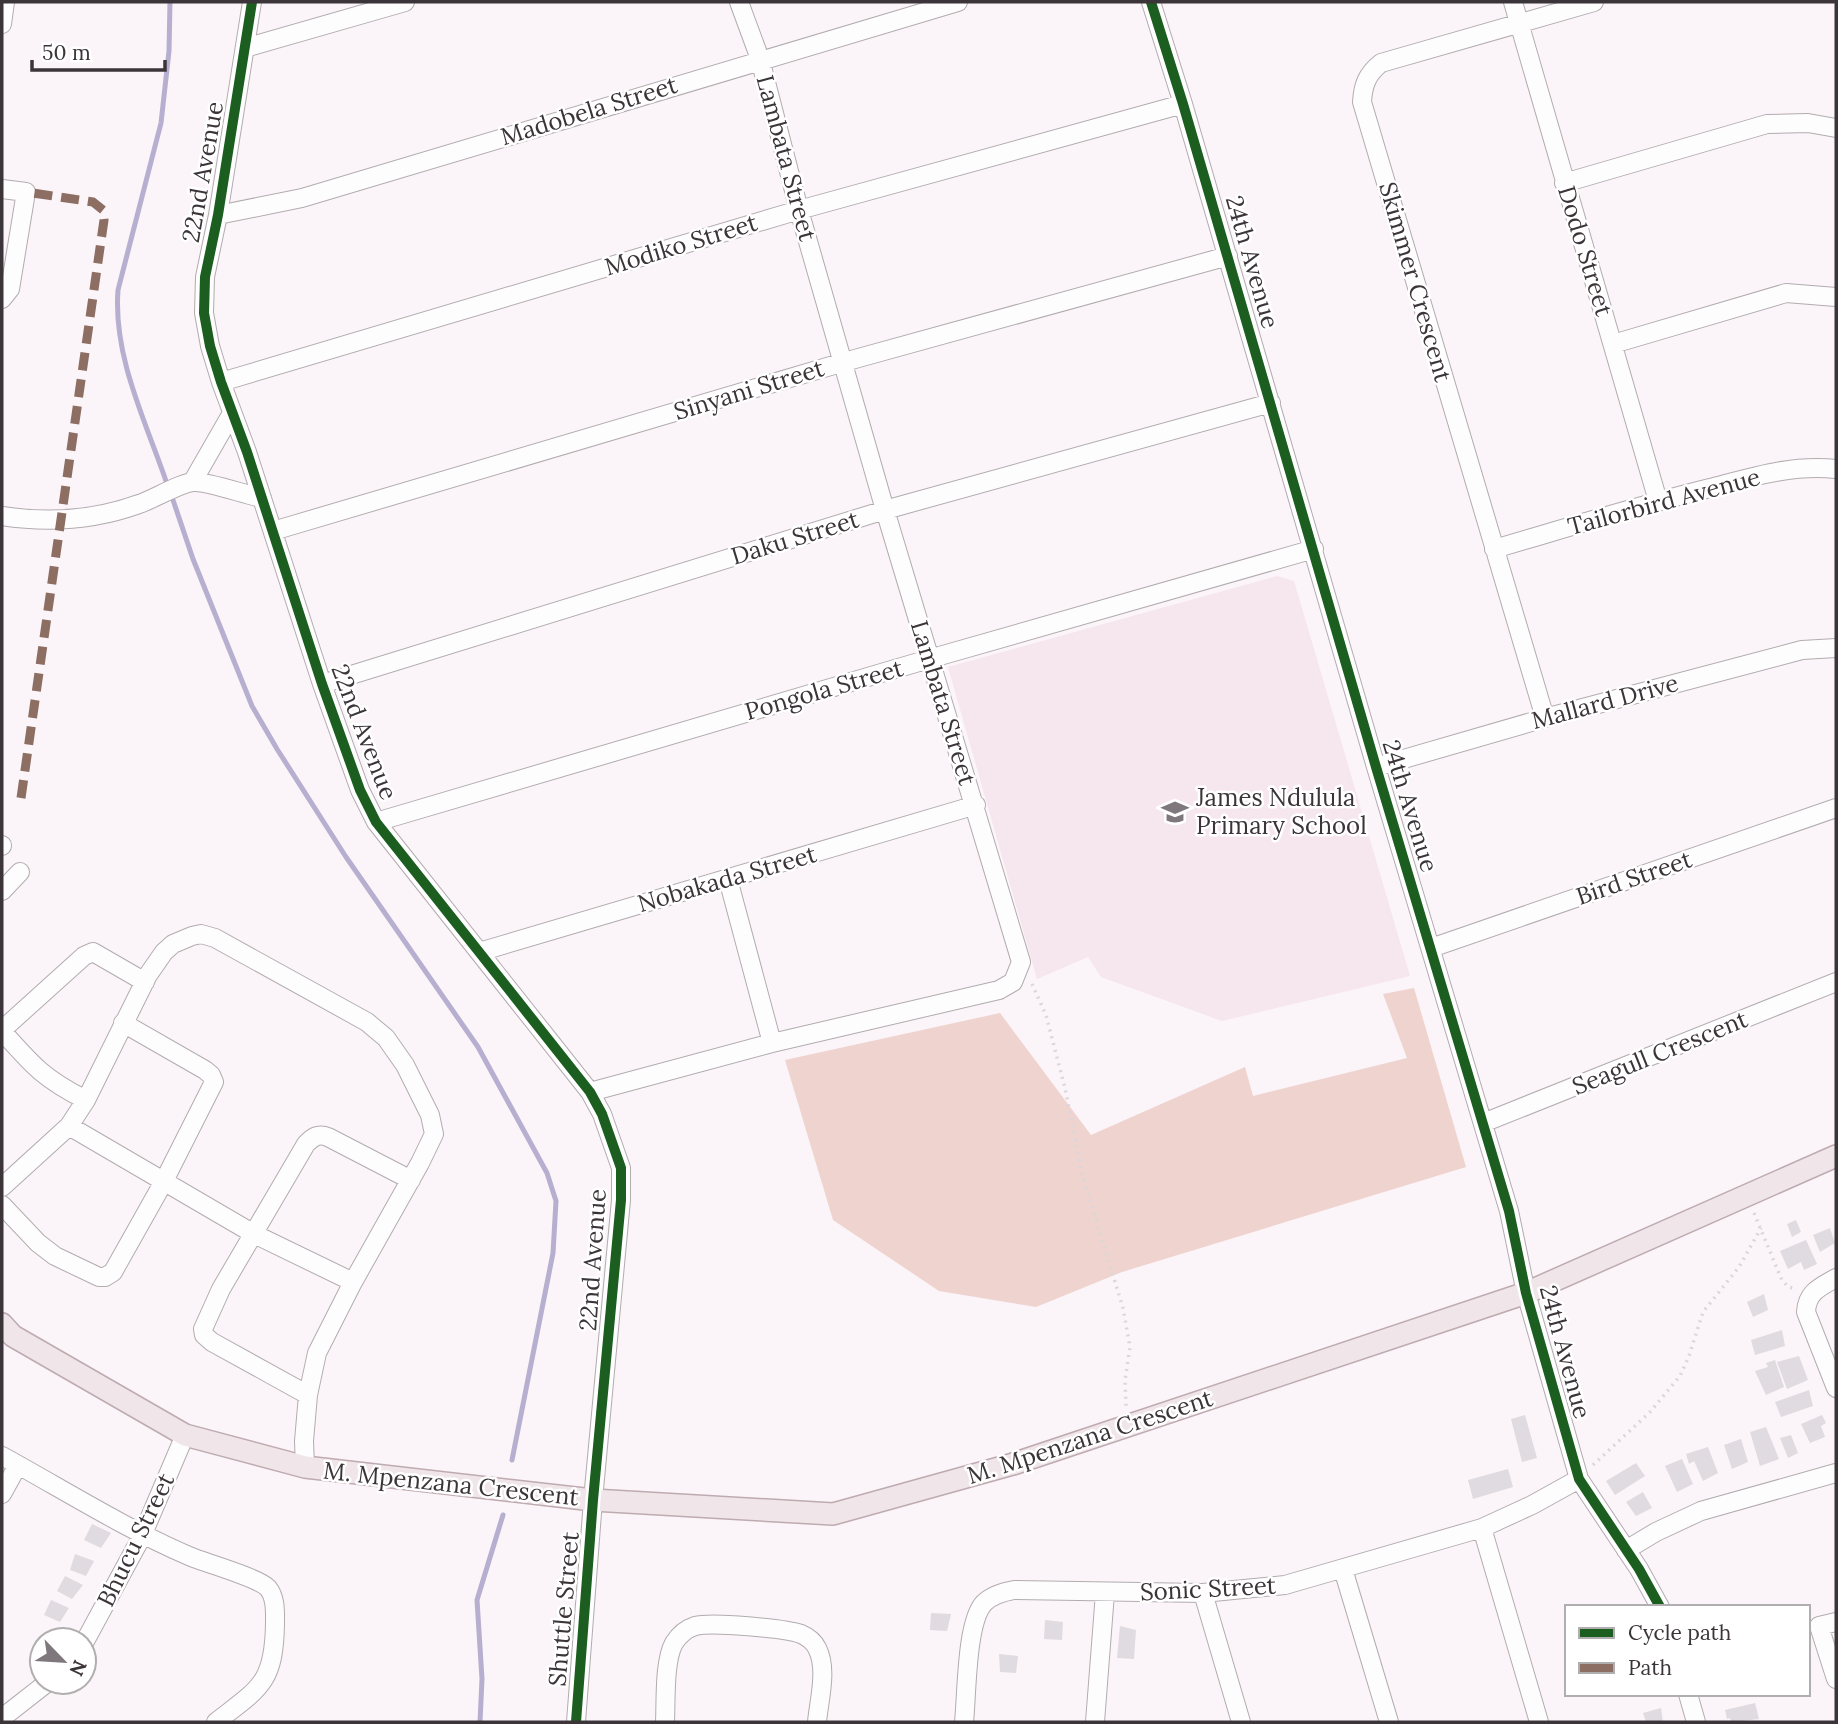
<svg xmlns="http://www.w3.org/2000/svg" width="1838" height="1724" font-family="Lora,serif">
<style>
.built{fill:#f6e6ee}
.green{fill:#efd3ce}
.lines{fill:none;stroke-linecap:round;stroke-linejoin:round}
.stream{stroke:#b6afcf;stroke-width:5}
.building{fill:#e0dbe0}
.minor-casing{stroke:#b2acaf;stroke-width:20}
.major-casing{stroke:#beabb0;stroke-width:24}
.path{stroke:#dad7d9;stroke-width:3.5;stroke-dasharray:2 5;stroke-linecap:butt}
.minor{stroke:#fefdfe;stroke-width:18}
.major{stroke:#f0e6e9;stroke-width:21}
.quiet{stroke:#8d6e63;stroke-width:9;stroke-dasharray:18 9;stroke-linecap:butt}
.cycleway-casing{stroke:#fff;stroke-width:15}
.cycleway{stroke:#1b5e20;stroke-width:10}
.labels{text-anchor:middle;stroke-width:5;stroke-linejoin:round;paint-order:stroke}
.street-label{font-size:24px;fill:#3b3438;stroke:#fff}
.poi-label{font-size:24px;fill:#3b3438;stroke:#fff;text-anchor:start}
</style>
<rect width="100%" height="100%" fill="#fbf4f8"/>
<path class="built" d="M 1277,576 L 1294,581 L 1410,976 L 1222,1021 L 1101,977 L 1088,957 L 1037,979 L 948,667 Z"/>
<path class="green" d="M 1414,988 L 1466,1167 L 1122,1272 L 1036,1307 L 939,1291 L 833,1220 L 785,1060 L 1000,1013 L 1091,1135 L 1245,1067 L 1253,1096 L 1407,1058 L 1383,994 Z"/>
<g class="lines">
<path class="stream" d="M 166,481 C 145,420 113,356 118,290 L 161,123 L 169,51 L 170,2
M 173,500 L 193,559 L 252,706 L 277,749 L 346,857 L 478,1047 L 547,1173 L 556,1201 L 553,1253 L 512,1460
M 480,1722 L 482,1679 L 477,1600 L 503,1515"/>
</g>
<path class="building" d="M 1796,1220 L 1801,1232 L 1792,1237 L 1787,1224 Z
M 1830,1228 L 1835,1243 L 1820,1252 L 1813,1235 Z
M 1806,1240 L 1817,1264 L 1804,1270 L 1801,1262 L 1788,1269 L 1780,1251 Z
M 1764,1294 L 1768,1310 L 1753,1317 L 1747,1302 Z
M 1782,1330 L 1785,1346 L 1755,1355 L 1751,1340 Z
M 1799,1356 L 1808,1380 L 1787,1389 L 1777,1362 Z
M 1775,1360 L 1784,1387 L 1766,1395 L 1755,1371 L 1768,1367 L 1766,1363 Z
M 1809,1390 L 1813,1406 L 1781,1417 L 1775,1402 Z
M 1525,1415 L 1537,1458 L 1522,1462 L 1511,1419 Z
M 1822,1415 L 1826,1423 L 1821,1426 L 1825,1437 L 1810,1443 L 1801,1424 Z
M 1766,1427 L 1779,1459 L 1760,1466 L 1750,1432 Z
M 1791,1435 L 1798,1453 L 1788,1458 L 1780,1438 Z
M 1741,1439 L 1748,1462 L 1732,1469 L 1724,1445 Z
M 1708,1447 L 1718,1473 L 1703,1481 L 1694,1461 L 1689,1464 L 1686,1454 Z
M 1682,1459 L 1693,1484 L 1677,1492 L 1665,1466 Z
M 1636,1463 L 1645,1476 L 1615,1495 L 1606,1481 Z
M 1508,1469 L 1513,1487 L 1473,1499 L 1468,1480 Z
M 1643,1492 L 1652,1508 L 1636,1516 L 1626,1502 Z
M 92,1524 L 111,1533 L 101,1548 L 84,1540 Z
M 75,1554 L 94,1561 L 86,1576 L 70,1570 Z
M 65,1576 L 83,1585 L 72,1599 L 57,1591 Z
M 51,1600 L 69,1608 L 60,1622 L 44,1615 Z
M 931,1613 L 951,1614 L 947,1631 L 930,1630 Z
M 1045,1620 L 1063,1622 L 1062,1640 L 1044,1639 Z
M 1120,1626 L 1136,1630 L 1134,1659 L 1117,1658 Z
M 999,1654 L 1018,1656 L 1016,1673 L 1000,1672 Z
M 1755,1703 L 1759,1719 L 1731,1722 L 1730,1718 L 1727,1719 L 1725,1710 Z
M 1661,1708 L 1663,1722 L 1646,1722 L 1643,1713 Z"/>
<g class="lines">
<defs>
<path id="minor" d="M 252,2 L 218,215 L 205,277 L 204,313 L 210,346 L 221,382 L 247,452 L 322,684 L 360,790 L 376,822 L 590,1092 L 602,1114 L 621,1168 L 621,1200 L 593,1500 L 576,1722
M 1151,2 L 1183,104 L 1376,767 L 1509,1211 L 1526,1293 L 1579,1479 L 1639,1569 L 1660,1607
M 1513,2 L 1658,501
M 2,24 L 5,2
M 245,48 L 405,2
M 1564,183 L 1767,124 L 1808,123 L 1836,128
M 2,189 L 26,192 L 10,289 L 2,299
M 218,215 L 302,198 L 958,2
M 1613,344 L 1786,293 L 1836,297
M 221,382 L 799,210 L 1183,104
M 193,481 L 232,413
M 2,516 C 48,523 95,520 139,504 C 152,500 182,482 194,482 C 207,481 246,495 262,498
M 273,531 L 844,362 L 1228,256
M 1494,549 C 1566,528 1637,506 1710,488 C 1752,477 1793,464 1836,469
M 322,684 L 885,510 L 1271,403
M 1545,718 L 1362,102 C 1363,85 1367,74 1381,63 L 1594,2
M 1376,767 L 1545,718 L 1802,650 L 1836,648
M 376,822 L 929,659 L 1314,549
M 2,845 L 2,846
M 728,879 L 772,1043
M 2,891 L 20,872
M 1431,948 L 1836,808
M 479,952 L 976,805
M 2,1030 L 84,956 L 93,952 L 145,982
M 2,1031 C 32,1065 44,1079 86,1100
M 590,1092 L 772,1043 L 999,990 L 1013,982 L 1021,962 L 885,510 L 799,210 L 760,59 L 739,2
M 1483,1123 L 1836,982
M 69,1126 L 254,1234 L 353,1282
M 2,1187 L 69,1126 L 86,1100 L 148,975 L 164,952 L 173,944 L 192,936 L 201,934 L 215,938 L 367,1022 L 386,1038 L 405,1065 L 430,1115 L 434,1134 L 420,1163 L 353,1282 L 317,1353 L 308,1395 L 304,1441 L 305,1467
M 2,1205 L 38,1243 L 55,1256 L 99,1277 L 105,1277 L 113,1272 L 163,1183 L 214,1082 L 211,1075 L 205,1070 L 123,1023
M 1836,1278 C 1820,1287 1807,1292 1806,1312 L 1836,1388
M 308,1395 L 212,1342 L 204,1335 L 203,1329 L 221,1289 L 306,1144 C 313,1137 318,1133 328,1137 L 411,1180
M 2,1456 C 64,1490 124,1528 189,1556 C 205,1563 259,1578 268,1588 C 276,1598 275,1612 275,1624 C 274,1683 260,1688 216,1722
M 2,1494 L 18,1465
M 1482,1528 L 1539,1722
M 1626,1550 L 1656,1532 L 1701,1511 L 1836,1473
M 1343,1569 L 1389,1722
M 1203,1593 L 1241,1722
M 1836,1622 L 1819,1626 L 1836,1679
M 84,1643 L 142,1536 L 185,1435
M 1688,1694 L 1696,1722
M 2,1718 L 48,1682
M 665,1722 C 666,1701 664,1661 674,1643 C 679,1635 686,1629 695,1626 C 712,1622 784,1628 801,1634 C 808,1637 814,1642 817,1648 C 828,1669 819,1700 817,1722
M 964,1722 C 967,1695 966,1622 984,1603 C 992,1595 1003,1592 1014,1590 L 1203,1593 L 1285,1585 L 1482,1528 L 1532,1505 L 1579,1479
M 1095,1722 L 1105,1593"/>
<path id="major" d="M 2,1324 L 13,1336 L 185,1435 L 305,1467 L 593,1500 L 833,1514 L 1013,1464 L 1526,1293 L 1836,1156"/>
</defs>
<use href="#minor" class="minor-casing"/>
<use href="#major" class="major-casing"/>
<path class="path" d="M 1032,984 L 1046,1015 L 1065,1088 L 1083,1177 L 1123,1308 L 1130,1347 L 1125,1380 L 1126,1406
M 1754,1213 L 1781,1278 L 1788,1287 L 1797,1289
M 1593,1465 L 1650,1412 L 1680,1376 L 1689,1356 L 1703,1312 L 1739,1267 L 1761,1228"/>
<use href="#minor" class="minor"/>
<use href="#major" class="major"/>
<path class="quiet" d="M 21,798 L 104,220 L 103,210 L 93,202 L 26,192"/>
<defs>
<path id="cycleway" d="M 252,2 L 218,215 L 205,277 L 204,313 L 210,346 L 221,382 L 247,452 L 322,684 L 360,790 L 376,822 L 590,1092 L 602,1114 L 621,1168 L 621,1200 L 593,1500 L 576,1722
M 1151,2 L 1183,104 L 1376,767 L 1509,1211 L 1526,1293 L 1579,1479 L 1639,1569 L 1660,1607"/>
</defs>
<use href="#cycleway" class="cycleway-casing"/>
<use href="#cycleway" class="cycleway"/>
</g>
<defs>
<symbol id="school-bare" viewBox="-9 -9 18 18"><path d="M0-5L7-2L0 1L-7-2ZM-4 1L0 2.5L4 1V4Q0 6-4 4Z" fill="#7e777b" stroke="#fff" stroke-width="2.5" paint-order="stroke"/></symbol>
</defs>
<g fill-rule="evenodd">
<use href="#school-bare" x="1156" y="793" width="38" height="38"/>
</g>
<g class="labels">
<g class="street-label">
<text transform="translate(589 111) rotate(-17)" y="8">Madobela Street</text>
<text transform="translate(786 158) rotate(75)" y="8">Lambata Street</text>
<text transform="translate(203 172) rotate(-80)" y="8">22nd Avenue</text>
<text transform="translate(681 245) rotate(-17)" y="8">Modiko Street</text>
<text transform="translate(1585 251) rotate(73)" y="8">Dodo Street</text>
<text transform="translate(1252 262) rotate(74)" y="8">24th Avenue</text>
<text transform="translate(1415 282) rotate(74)" y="8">Skimmer Crescent</text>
<text transform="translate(749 390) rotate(-17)" y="8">Sinyani Street</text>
<text transform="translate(1664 502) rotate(-15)" y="8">Tailorbird Avenue</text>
<text transform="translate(795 538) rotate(-17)" y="8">Daku Street</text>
<text transform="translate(824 690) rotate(-16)" y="8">Pongola Street</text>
<text transform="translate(1605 702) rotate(-15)" y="8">Mallard Drive</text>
<text transform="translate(943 703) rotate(73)" y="8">Lambata Street</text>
<text transform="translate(364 732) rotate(69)" y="8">22nd Avenue</text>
<text transform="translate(1410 806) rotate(73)" y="8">24th Avenue</text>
<text transform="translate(1634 878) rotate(-19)" y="8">Bird Street</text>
<text transform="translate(727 879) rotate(-16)" y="8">Nobakada Street</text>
<text transform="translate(1660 1053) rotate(-22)" y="8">Seagull Crescent</text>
<text transform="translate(593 1260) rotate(-86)" y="8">22nd Avenue</text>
<text transform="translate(1565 1352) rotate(75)" y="8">24th Avenue</text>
<text transform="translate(1090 1437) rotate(-18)" y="8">M. Mpenzana Crescent</text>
<text transform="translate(451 1484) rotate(6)" y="8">M. Mpenzana Crescent</text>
<text transform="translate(136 1540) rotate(-64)" y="8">Bhucu Street</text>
<text transform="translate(1208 1589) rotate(-3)" y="8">Sonic Street</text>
<text transform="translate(564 1609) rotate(-85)" y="8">Shuttle Street</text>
</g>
<g class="poi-label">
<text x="1196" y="806">James Ndulula<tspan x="1196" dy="28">Primary School</tspan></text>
</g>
</g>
<rect width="1838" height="1724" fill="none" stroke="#3b3438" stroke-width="7"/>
<rect x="1565" y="1605" width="245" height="91" fill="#ffffff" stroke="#b1aeaf" stroke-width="2"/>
<rect x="1579" y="1628" width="35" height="10" fill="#1b5e20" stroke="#b1aeaf" stroke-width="2"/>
<text x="1628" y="1640" font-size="21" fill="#3b3438">Cycle path</text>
<rect x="1579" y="1663" width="35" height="10" fill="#8d6e63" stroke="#b1aeaf" stroke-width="2"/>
<text x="1628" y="1675" font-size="21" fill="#3b3438">Path</text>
<g transform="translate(63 1661) rotate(115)"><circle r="33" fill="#ffffff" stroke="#b1aeaf" stroke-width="2"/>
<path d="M0-5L12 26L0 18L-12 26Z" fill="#7e777b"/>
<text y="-10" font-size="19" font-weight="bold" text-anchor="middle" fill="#3b3438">N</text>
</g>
<path d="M32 60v10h133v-10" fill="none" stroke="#3b3438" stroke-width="3.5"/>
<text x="42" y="60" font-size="21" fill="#3b3438" stroke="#ffffff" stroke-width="5" paint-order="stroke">50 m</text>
</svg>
